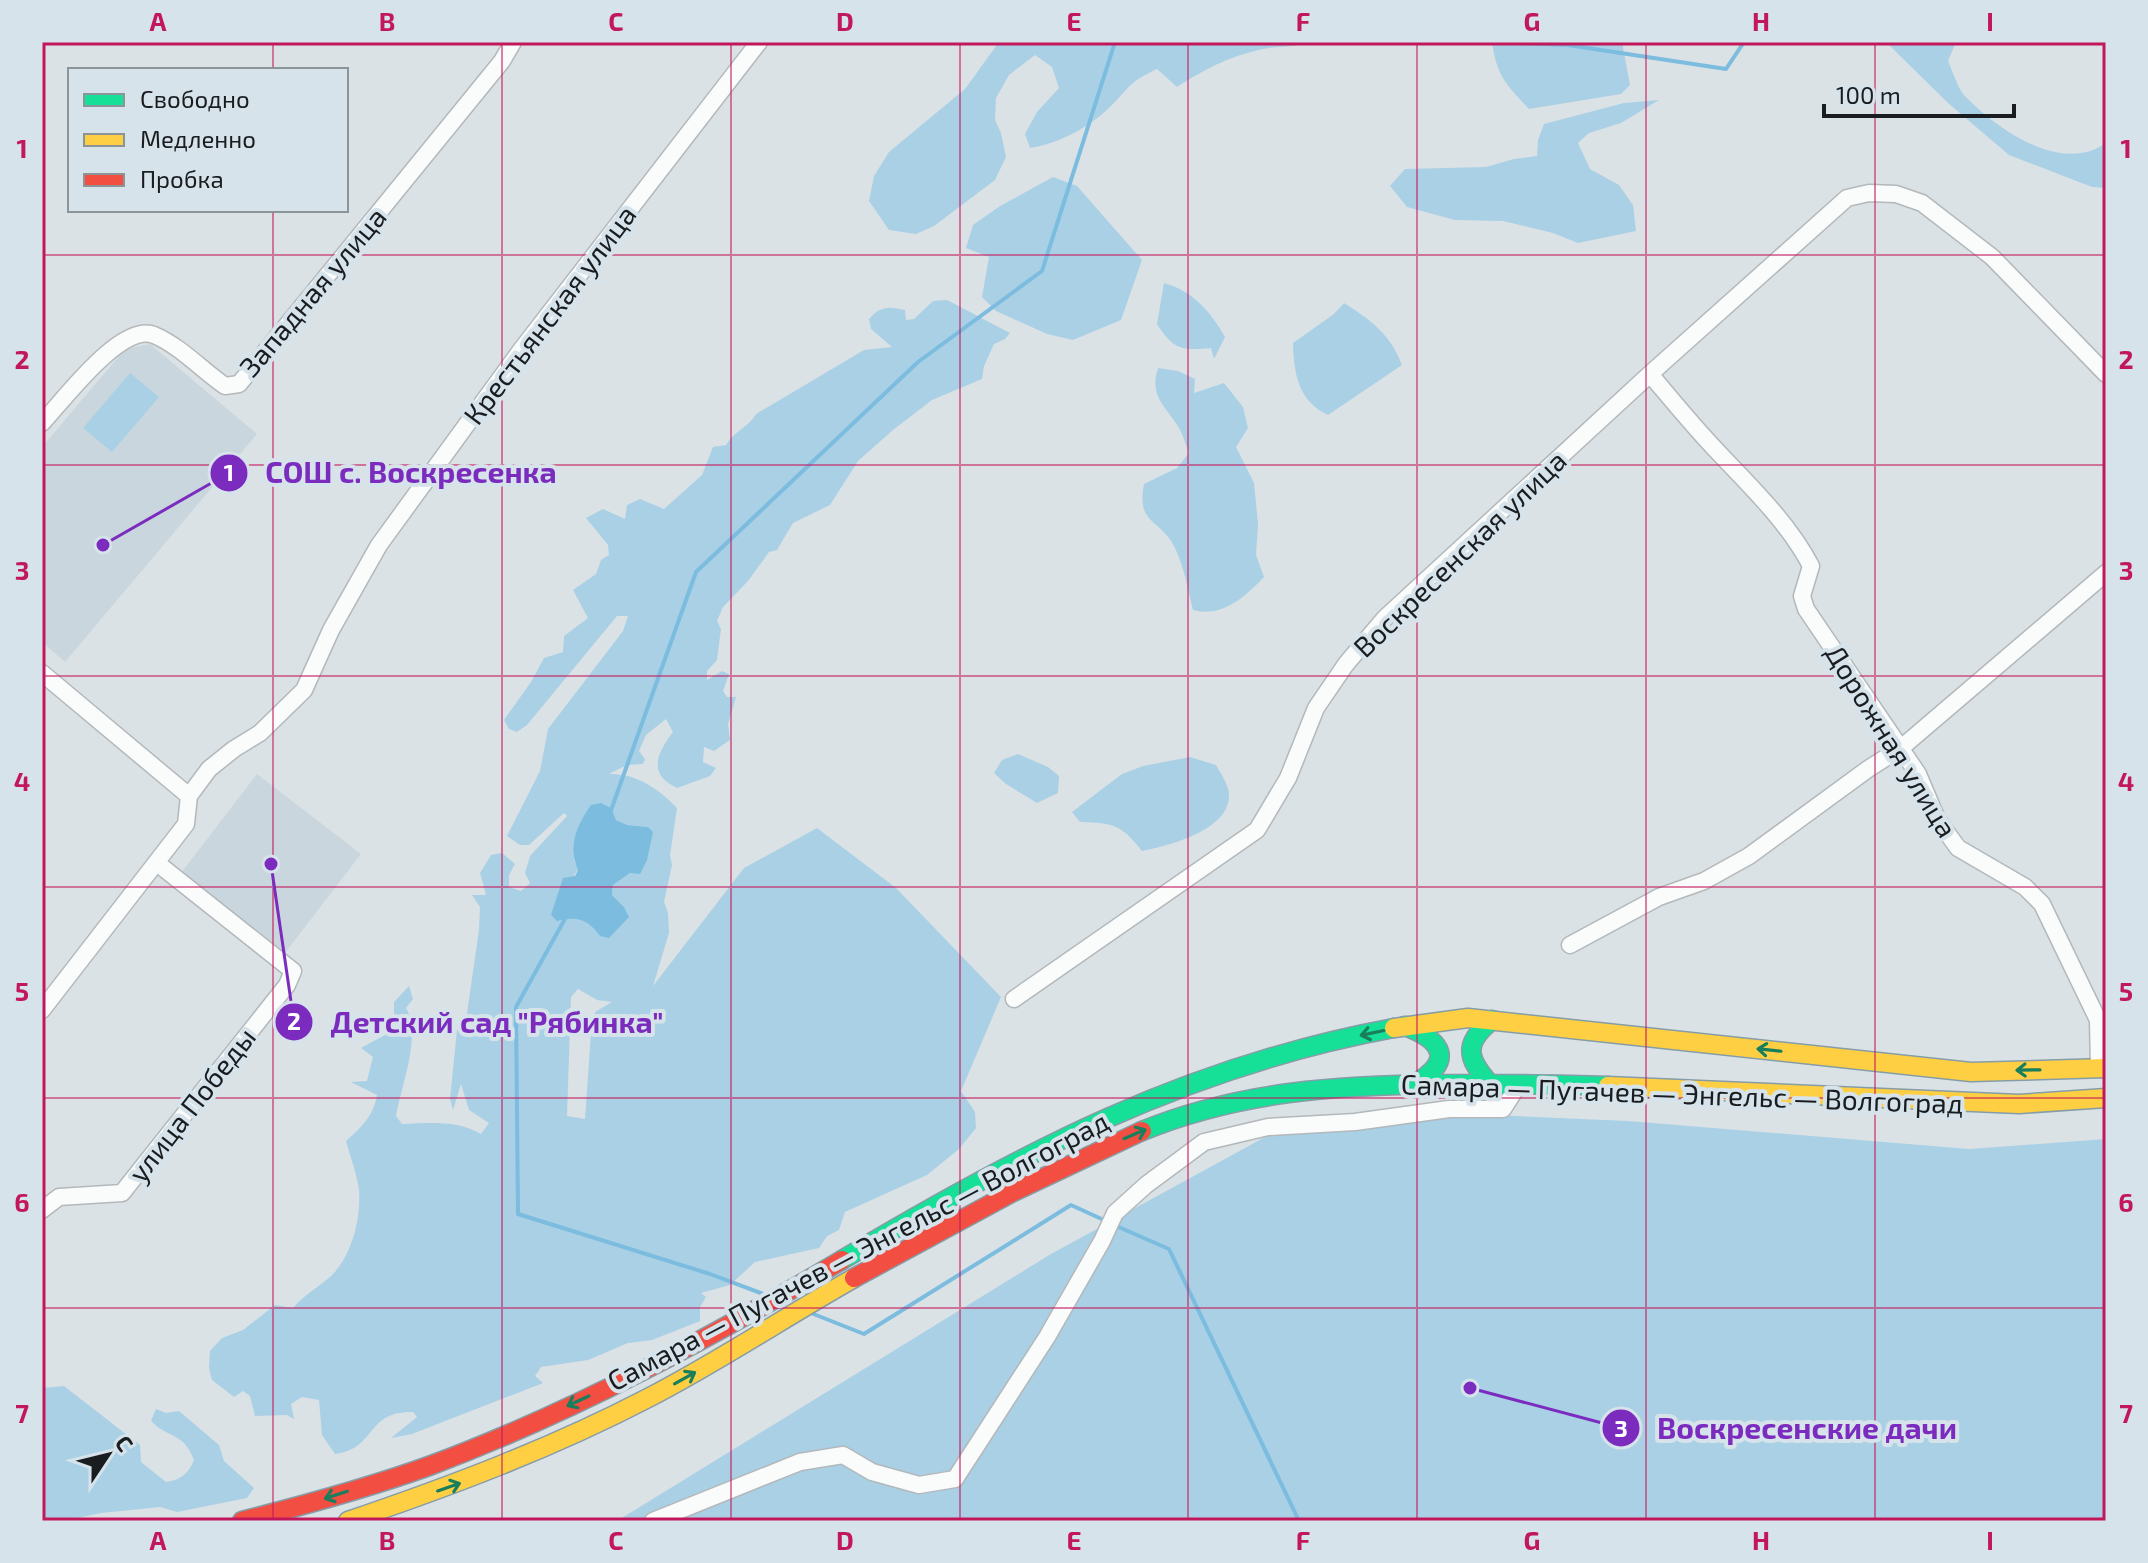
<svg xmlns="http://www.w3.org/2000/svg" width="2148" height="1563" font-family="'Exo 2',sans-serif">
<style>
.built{fill:#c9d6dd}
.green{fill:#aad0e5;fill-rule:evenodd}
.water{fill:#7cbcdf}
.lines{fill:none;stroke-linecap:round;stroke-linejoin:round}
.stream{stroke:#7cbcdf;stroke-width:4}
.street-casing{stroke:#b3b8bb;stroke-width:19}
.fast-casing{stroke:#859da7;stroke-width:21}
.slow-casing{stroke:#859da7;stroke-width:21}
.jam-casing{stroke:#859da7;stroke-width:21}
.street{stroke:#fafbfb;stroke-width:16}
.fast{stroke:#16e098;stroke-width:18}
.slow{stroke:#ffcf43;stroke-width:18}
.jam{stroke:#f24e42;stroke-width:18}
.oneway{stroke:#187e5c}
.grid{fill:none;stroke:#c2185b;stroke-width:2;stroke-opacity:0.55}
.labels{text-anchor:middle;stroke-width:8;stroke-linejoin:round;paint-order:stroke}
.street-label{font-size:28px;fill:#191d20;stroke:#d7e3ea}
.leader{fill:none;stroke:#7b2cbf;stroke-width:3}
.callout-dot{fill:#7b2cbf;stroke:#d7e3ea;stroke-width:3}
.mark-label{font-size:24px;text-anchor:middle;font-weight:bold;fill:#fff}
.callout-label{font-size:30px;text-anchor:middle;font-weight:bold;fill:#7b2cbf;stroke:#d7e3ea;stroke-width:8;stroke-linejoin:round;paint-order:stroke}
.neatline{fill:none;stroke:#c2185b;stroke-width:3}
.grid-label{font-size:26px;text-anchor:middle;font-weight:bold;fill:#c2185b}
</style>
<rect width="100%" height="100%" fill="#dbe2e6"/>
<path class="built" d="M 150,344 L 257,434 L 65,662 L 42,642 L 42,447 L 125,349 Z
M 257,774 L 361,854 L 285,953 L 181,873 Z"/>
<path class="green" d="M 999,42 L 1305,42 C 1294,48 1281,46 1269,48 C 1231,55 1209,67 1177,87 L 1157,69 C 1130,82 1132,84 1113,104 C 1092,126 1059,144 1030,148 L 1025,134 L 1037,112 L 1059,88 L 1052,67 L 1035,55 L 1009,75 L 996,98 L 995,120 L 1001,133 L 1006,157 L 995,180 L 934,226 L 916,234 L 889,230 L 869,201 L 874,176 L 889,152 L 965,89 Z
M 1492,42 L 1622,42 L 1630,85 L 1621,94 L 1529,109 C 1506,84 1497,77 1492,42 Z
M 1886,42 L 1956,42 L 1948,61 C 1953,72 1957,86 1964,95 C 1995,128 2061,175 2106,143 L 2106,188 L 2092,187 L 2009,155 L 1948,103 Z
M 1659,100 L 1621,123 L 1589,133 L 1578,143 L 1590,169 L 1619,185 L 1633,205 L 1636,231 L 1578,243 L 1553,233 L 1503,221 L 1455,220 L 1407,207 L 1390,186 L 1405,169 L 1486,167 L 1514,159 L 1537,156 L 1538,140 L 1544,124 L 1624,103 Z
M 1053,177 L 1077,186 L 1142,260 L 1121,320 L 1073,340 L 1047,334 L 996,311 L 982,297 L 989,257 L 966,248 L 973,225 L 1000,206 Z
M 1164,283 C 1193,291 1211,312 1225,337 L 1214,359 L 1211,348 C 1181,351 1173,349 1157,324 Z
M 947,300 L 1010,333 L 1005,339 L 994,344 L 984,366 L 982,379 L 932,400 L 893,430 L 858,461 L 830,505 L 793,523 L 777,550 L 769,552 L 748,581 L 723,607 L 717,621 L 721,629 L 717,660 L 707,671 L 707,680 L 722,671 L 729,674 L 723,691 L 727,697 L 736,697 L 728,724 L 730,740 L 714,751 L 704,747 L 703,762 L 716,768 L 710,776 L 677,788 C 647,774 657,753 673,732 L 666,719 L 646,735 L 639,751 L 645,759 L 643,764 L 627,765 L 609,774 C 635,773 658,788 677,808 L 670,855 L 672,865 L 664,902 L 668,913 L 669,933 L 653,986 L 744,868 L 817,828 L 896,888 L 1001,997 L 961,1091 L 975,1112 L 976,1128 L 959,1149 L 927,1175 L 845,1212 L 839,1230 L 827,1236 L 819,1248 L 755,1262 L 730,1285 L 701,1293 L 706,1297 L 700,1307 L 700,1321 L 652,1340 L 628,1343 L 588,1360 L 541,1367 L 535,1376 L 543,1383 L 412,1434 L 391,1438 L 417,1417 L 413,1412 C 365,1411 377,1449 335,1454 L 322,1435 L 319,1400 L 302,1397 L 291,1404 L 294,1419 L 287,1415 L 255,1416 L 250,1396 L 243,1391 L 234,1397 L 212,1380 L 209,1368 L 210,1351 L 222,1338 L 243,1330 L 275,1305 L 293,1308 C 304,1294 322,1286 335,1272 C 353,1251 361,1217 359,1190 C 357,1174 350,1156 346,1141 C 361,1128 374,1115 377,1095 L 351,1082 L 367,1081 L 373,1057 L 361,1048 L 394,1030 L 394,1002 L 409,986 L 413,999 L 406,1008 C 422,1034 401,1087 396,1116 L 402,1124 C 430,1123 457,1120 481,1134 L 489,1123 L 469,1110 L 461,1084 L 453,1110 L 450,1099 L 457,1030 L 461,1016 L 465,1027 L 479,930 L 480,907 L 472,895 L 486,895 L 480,873 L 491,855 L 502,853 L 515,864 L 509,875 L 509,887 L 521,891 L 530,883 L 525,873 L 530,856 L 567,816 L 564,813 L 529,845 L 520,845 L 507,836 L 540,771 L 548,729 L 623,631 L 628,616 L 617,616 L 527,725 L 517,732 L 509,729 L 504,720 L 531,682 L 544,658 L 563,652 L 564,636 L 588,618 L 573,590 L 596,574 L 601,560 L 609,555 L 608,545 L 586,518 L 603,509 L 625,519 L 627,505 L 640,499 L 664,509 L 702,475 L 713,447 L 726,445 C 734,431 748,428 756,414 L 864,350 L 892,347 L 871,329 L 869,319 C 880,306 889,306 905,310 L 906,320 L 914,319 L 933,301 ZM 616,820 L 627,825 L 648,827 L 630,873 L 613,885 L 612,895 L 624,907 L 600,936 C 587,918 578,916 557,920 L 551,915 L 578,869 L 574,860 ZM 578,989 L 597,1000 L 612,1002 L 595,1012 L 591,1033 L 585,1119 L 567,1116 L 571,997 Z
M 1344,303 C 1371,320 1391,335 1402,365 L 1328,415 C 1298,401 1294,374 1293,343 L 1334,314 Z
M 1158,368 L 1178,371 L 1195,379 L 1194,393 L 1224,383 L 1243,407 L 1248,428 L 1236,447 L 1254,483 L 1258,524 L 1256,555 L 1264,577 C 1245,597 1222,618 1193,610 C 1188,589 1184,567 1175,548 C 1161,518 1136,526 1144,484 L 1177,468 L 1189,453 C 1186,445 1183,435 1179,428 C 1165,405 1149,397 1158,368 Z
M 130,373 L 159,397 L 112,452 L 83,428 Z
M 1018,754 L 1048,767 L 1059,776 L 1058,793 L 1037,803 L 1006,784 L 994,773 L 1002,760 Z
M 1190,757 L 1216,765 C 1221,774 1229,785 1229,795 C 1230,830 1169,846 1142,851 C 1121,824 1113,823 1080,822 L 1072,812 L 1122,774 L 1143,766 Z
M 1400,1111 L 1628,1121 L 1969,1149 L 2106,1139 L 2106,1521 L 617,1521 L 1051,1254 L 1276,1131 Z
M 64,1386 L 140,1445 L 141,1462 L 166,1482 C 181,1480 188,1474 194,1460 C 183,1431 168,1439 151,1421 L 156,1409 L 166,1413 L 179,1411 L 219,1445 L 224,1461 L 254,1488 L 247,1498 L 177,1512 L 160,1507 L 101,1513 L 63,1521 L 42,1521 L 42,1388 Z"/>
<path class="water" d="M 601,803 L 611,808 L 616,820 L 627,825 L 648,827 L 653,832 L 647,860 L 640,874 L 630,873 L 613,885 L 612,895 L 624,907 L 629,917 L 609,938 L 600,936 C 587,919 578,916 557,921 L 551,915 L 563,878 L 575,876 L 578,870 C 568,845 576,827 591,805 Z"/>
<g class="lines">
<path class="stream" d="M 1490,42 L 1568,45 L 1726,69 L 1744,42
M 610,813 L 696,572 L 918,362 L 1042,271 L 1115,42
M 566,917 L 516,1007 L 518,1214 L 710,1274 L 766,1295
M 1114,1225 L 1169,1249 L 1299,1521
M 811,1313 L 864,1334 L 1071,1205 L 1106,1221"/>
<defs>
<path id="street" d="M 1650,374 C 1672,400 1693,426 1716,450 C 1750,486 1788,522 1811,566 L 1802,596 L 1806,609 L 1918,774 L 1937,819 L 1958,848 L 2025,887 L 2042,904 L 2098,1020 L 2099,1069
M 42,423 C 63,401 121,322 154,335 C 180,346 202,370 225,386 L 239,384 L 502,61 L 513,42
M 42,673 L 189,796
M 1570,945 L 1659,897 L 1704,881 L 1749,856 L 1868,769 L 1901,748 L 2106,573
M 1014,999 L 1257,830 L 1288,778 L 1316,708 L 1346,664 L 1385,618 L 1650,374 L 1847,198 L 1869,193 L 1896,194 L 1922,203 L 1992,257 L 2106,374
M 42,1010 L 186,824 L 189,796 L 209,769 L 234,749 L 260,733 L 304,690 L 331,630 L 379,545 L 521,350 L 759,42
M 42,1210 L 59,1197 L 122,1193 L 287,985 L 293,971 L 157,863
M 653,1521 L 800,1462 L 843,1455 L 872,1472 L 919,1485 L 955,1479 L 1047,1337 L 1102,1241 L 1115,1213 L 1146,1185 L 1204,1142 L 1268,1127 L 1355,1122 L 1449,1109 L 1503,1109 L 1519,1084"/>
<path id="fast" d="M 1405,1026 C 1443,1041 1455,1061 1414,1084
M 1489,1083 C 1466,1057 1464,1043 1492,1020
M 1142,1131 C 1240,1091 1339,1085 1443,1084 C 1498,1084 1553,1084 1608,1086
M 842,1260 C 1021,1153 1187,1066 1394,1028"/>
<path id="slow" d="M 1394,1028 L 1468,1018 L 1971,1072 L 2106,1068
M 1608,1086 L 2019,1104 L 2106,1098
M 348,1521 C 451,1486 552,1448 648,1398 C 718,1362 785,1317 854,1278"/>
<path id="jam" d="M 854,1278 L 1011,1193 L 1142,1131
M 242,1521 C 305,1505 368,1488 429,1466 C 574,1412 710,1338 842,1260"/>
</defs>
<use href="#street" class="street-casing"/>
<use href="#fast" class="fast-casing"/>
<use href="#slow" class="slow-casing"/>
<use href="#jam" class="jam-casing"/>
<use href="#street" class="street"/>
<use href="#fast" class="fast"/>
<use href="#slow" class="slow"/>
<use href="#jam" class="jam"/>
</g>
<defs><path id="oneway-shaft" d="M-6 0H5M1.5-3L5.5 0L1.5 3" fill="none" stroke-width="1.6" stroke-linecap="round" stroke-linejoin="round" transform="scale(2)"/></defs>
<g class="oneway">
<use href="#oneway-shaft" transform="translate(1372 1033) rotate(168)"/>
<use href="#oneway-shaft" transform="translate(1769 1050) rotate(-174)"/>
<use href="#oneway-shaft" transform="translate(2028 1070) rotate(179)"/>
<use href="#oneway-shaft" transform="translate(1135 1134) rotate(-23)"/>
<use href="#oneway-shaft" transform="translate(685 1378) rotate(-29)"/>
<use href="#oneway-shaft" transform="translate(578 1401) rotate(155)"/>
<use href="#oneway-shaft" transform="translate(449 1487) rotate(-19)"/>
<use href="#oneway-shaft" transform="translate(336 1495) rotate(162)"/>
</g>
<path class="grid" d="M 273,42 L 273,70M 502,42 L 502,1521M 731,42 L 731,1521M 960,42 L 960,1521M 1188,42 L 1188,1521M 1417,42 L 1417,1521M 1646,42 L 1646,1521M 1875,42 L 1875,1521M 273,210 L 273,1521M 42,255 L 2106,255M 42,465 L 2106,465M 42,676 L 2106,676M 42,887 L 2106,887M 42,1098 L 2106,1098M 42,1308 L 2106,1308"/>
<g class="labels">
<g class="street-label">
<text transform="translate(313 292) rotate(-50)" y="10">Западная улица</text>
<text transform="translate(550 315) rotate(-53)" y="10">Крестьянская улица</text>
<text transform="translate(1460 554) rotate(-44)" y="10">Воскресенская улица</text>
<text transform="translate(1891 741) rotate(58)" y="10">Дорожная улица</text>
<text transform="translate(1682 1094) rotate(2)" y="10">Самара — Пугачев — Энгельс — Волгоград</text>
<text transform="translate(192 1105) rotate(-52)" y="10">улица Победы</text>
<text transform="translate(858 1251) rotate(-28)" y="10">Самара — Пугачев — Энгельс — Волгоград</text>
</g>
</g>
<path class="leader" d="M103 545L229 473M271 864L294 1022M1470 1388L1621 1428"/>
<g class="callout-dot">
<circle cx="103" cy="545" r="8"/>
<circle cx="271" cy="864" r="8"/>
<circle cx="1470" cy="1388" r="8"/>
<circle cx="229" cy="473" r="20"/>
<circle cx="294" cy="1022" r="20"/>
<circle cx="1621" cy="1428" r="20"/>
</g>
<g class="mark-label">
<text x="229" y="481">1</text>
<text x="294" y="1030">2</text>
<text x="1621" y="1437">3</text>
</g>
<g class="callout-label">
<text x="411" y="483">СОШ с. Воскресенка</text>
<text x="497" y="1033">Детский сад "Рябинка"</text>
<text x="1807" y="1439">Воскресенские дачи</text>
</g>
<rect width="2148" height="1563" fill="none" stroke="#d7e3ea" stroke-width="88"/>
<rect x="68" y="68" width="280" height="144" fill="#d7e3ea" stroke="#8b9499" stroke-width="2"/>
<rect x="84" y="94" width="40" height="12" fill="#16e098" stroke="#8b9499" stroke-width="2"/>
<text x="140" y="108" font-size="24" fill="#191d20">Свободно</text>
<rect x="84" y="134" width="40" height="12" fill="#ffcf43" stroke="#8b9499" stroke-width="2"/>
<text x="140" y="148" font-size="24" fill="#191d20">Медленно</text>
<rect x="84" y="174" width="40" height="12" fill="#f24e42" stroke="#8b9499" stroke-width="2"/>
<text x="140" y="188" font-size="24" fill="#191d20">Пробка</text>
<g transform="translate(108 1455) rotate(55)" stroke="#d7e3ea" stroke-width="6" paint-order="stroke">
<path d="M0-6L14 30L0 20L-14 30Z" fill="#191d20"/>
<text y="-12" font-size="22" font-weight="bold" text-anchor="middle" fill="#191d20">С</text>
</g>
<path d="M1824 104v12h190v-12" fill="none" stroke="#191d20" stroke-width="4"/>
<text x="1836" y="104" font-size="24" fill="#191d20" stroke="#d7e3ea" stroke-width="6" paint-order="stroke">100 m</text>
<rect x="44" y="44" width="2060" height="1475" class="neatline"/>
<g class="grid-label">
<text x="158" y="31">A</text>
<text x="387" y="31">B</text>
<text x="616" y="31">C</text>
<text x="845" y="31">D</text>
<text x="1074" y="31">E</text>
<text x="1303" y="31">F</text>
<text x="1532" y="31">G</text>
<text x="1761" y="31">H</text>
<text x="1990" y="31">I</text>
<text x="22" y="158">1</text>
<text x="2126" y="158">1</text>
<text x="22" y="369">2</text>
<text x="2126" y="369">2</text>
<text x="22" y="580">3</text>
<text x="2126" y="580">3</text>
<text x="22" y="791">4</text>
<text x="2126" y="791">4</text>
<text x="22" y="1001">5</text>
<text x="2126" y="1001">5</text>
<text x="22" y="1212">6</text>
<text x="2126" y="1212">6</text>
<text x="22" y="1423">7</text>
<text x="2126" y="1423">7</text>
<text x="158" y="1550">A</text>
<text x="387" y="1550">B</text>
<text x="616" y="1550">C</text>
<text x="845" y="1550">D</text>
<text x="1074" y="1550">E</text>
<text x="1303" y="1550">F</text>
<text x="1532" y="1550">G</text>
<text x="1761" y="1550">H</text>
<text x="1990" y="1550">I</text>
</g>
</svg>
